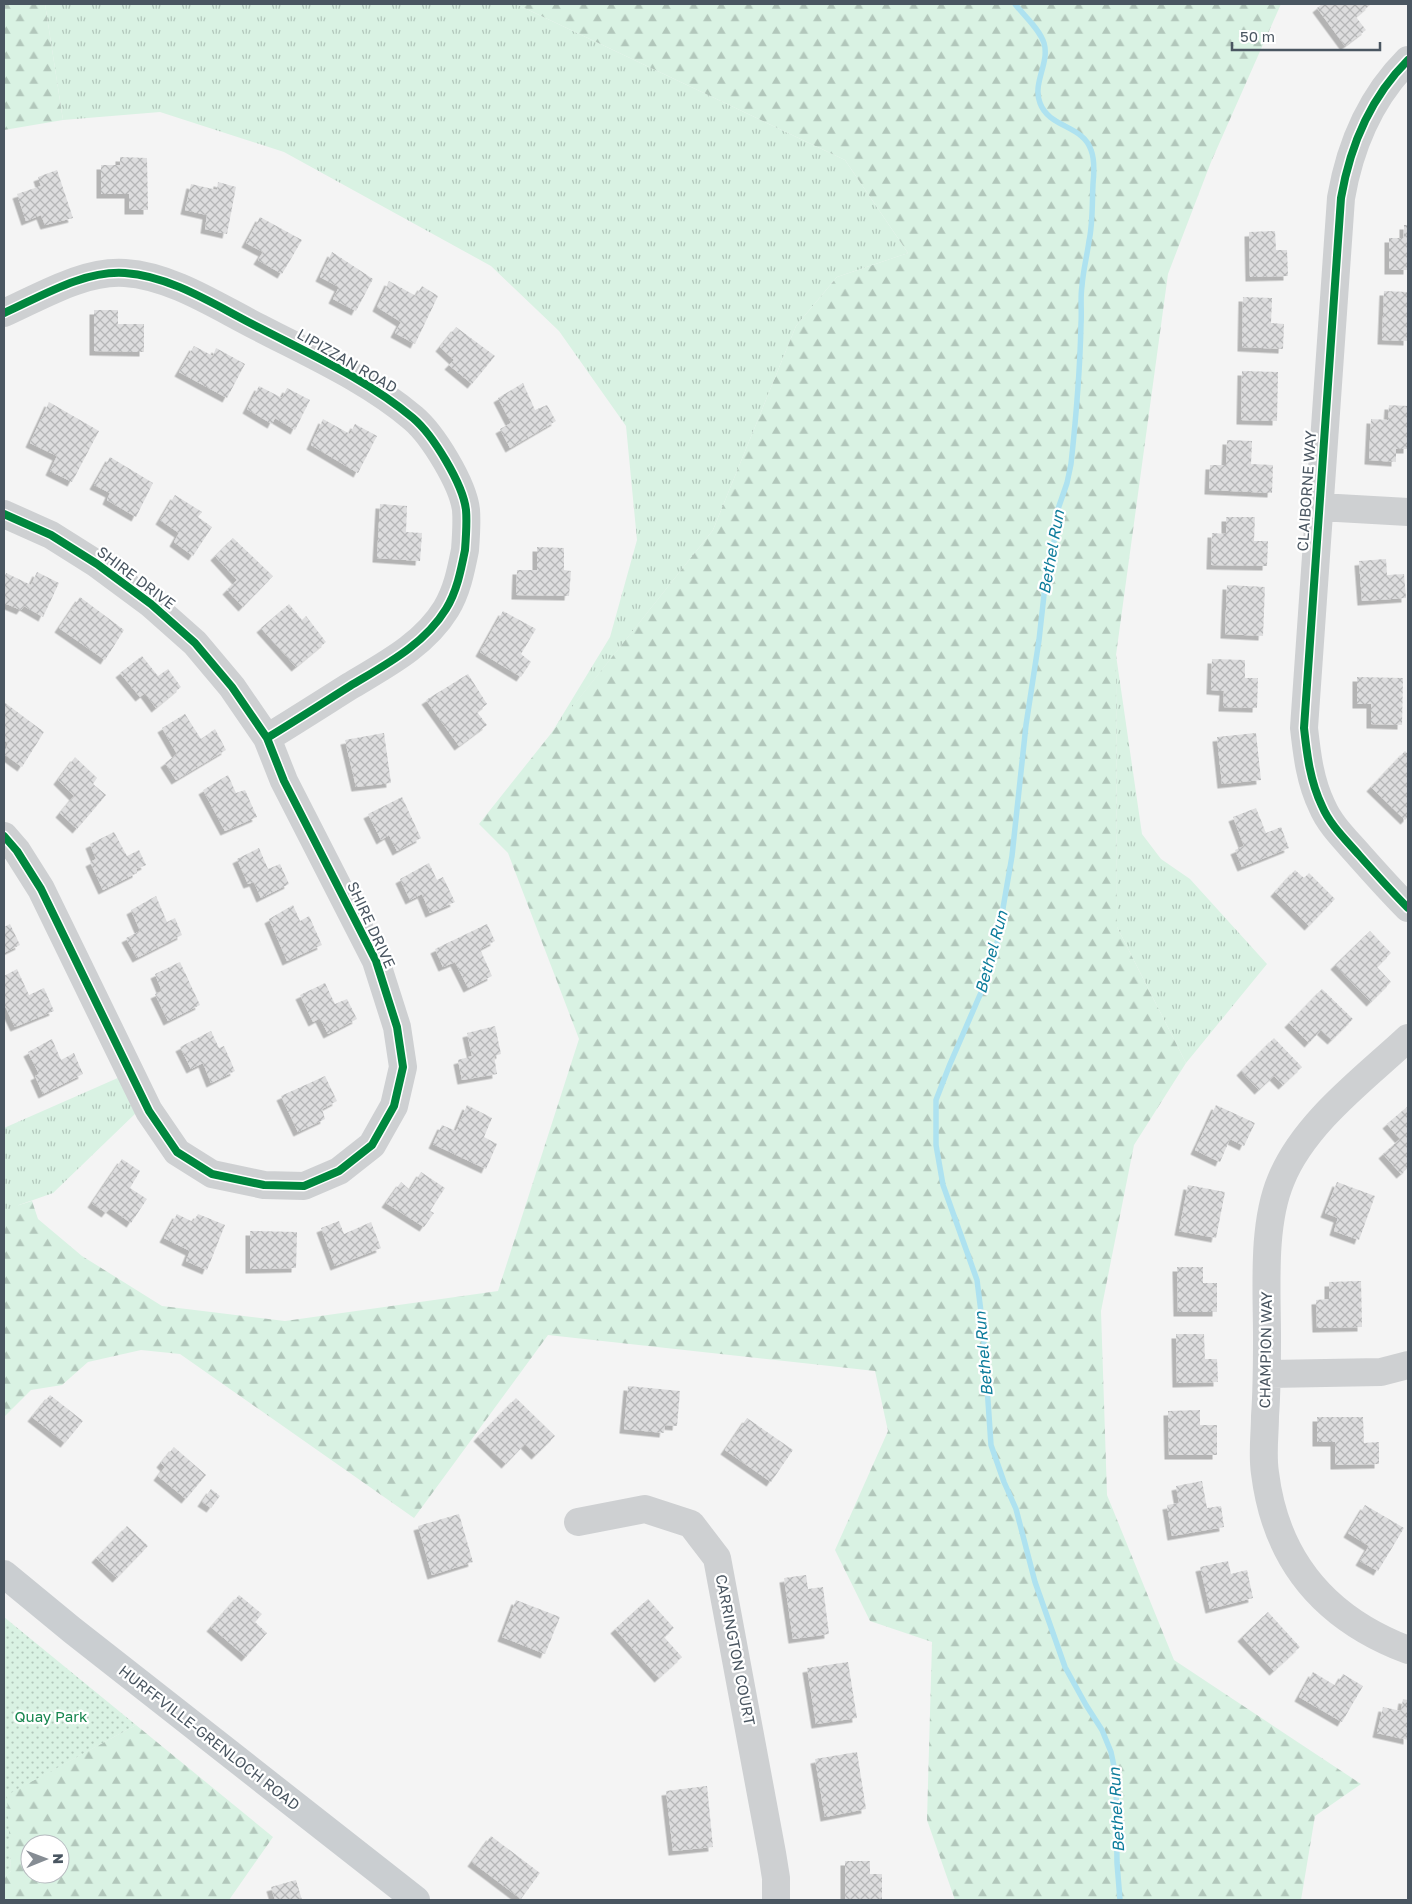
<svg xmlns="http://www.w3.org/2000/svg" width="1412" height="1904" font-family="'Golos Text',sans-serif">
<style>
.grass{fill:url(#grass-tufts)}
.forest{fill:url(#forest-firs);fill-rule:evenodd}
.park{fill:url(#park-dots)}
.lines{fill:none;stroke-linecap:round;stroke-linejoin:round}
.stream{stroke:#aee2f0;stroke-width:5.5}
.building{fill:url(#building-cross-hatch);filter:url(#shadow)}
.minor{stroke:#ced0d2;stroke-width:28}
.major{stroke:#caced1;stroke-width:28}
.cycleway-casing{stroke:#fff;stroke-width:11}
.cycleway{stroke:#00873e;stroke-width:8}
.labels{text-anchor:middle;stroke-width:4.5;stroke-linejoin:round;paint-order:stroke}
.street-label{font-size:15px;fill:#4a5661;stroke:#fff}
.park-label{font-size:15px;fill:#17864f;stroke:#fff}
.water-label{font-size:16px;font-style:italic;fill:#0c7c9b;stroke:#fff}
</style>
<defs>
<pattern id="grass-tufts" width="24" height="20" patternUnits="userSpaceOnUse" patternTransform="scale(1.25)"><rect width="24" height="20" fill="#d9f2e3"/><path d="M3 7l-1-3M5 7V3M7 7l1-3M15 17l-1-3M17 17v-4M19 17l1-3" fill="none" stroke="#b2c7bb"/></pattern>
<pattern id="forest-firs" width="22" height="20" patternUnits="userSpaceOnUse" patternTransform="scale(1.25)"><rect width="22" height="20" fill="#d9f2e3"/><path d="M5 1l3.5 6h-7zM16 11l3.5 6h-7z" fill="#b2c7bb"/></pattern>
<pattern id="park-dots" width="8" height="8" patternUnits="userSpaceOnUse" patternTransform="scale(1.25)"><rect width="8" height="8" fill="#d9f2e3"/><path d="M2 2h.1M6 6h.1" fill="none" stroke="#b2c7bb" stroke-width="1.8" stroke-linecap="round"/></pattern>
<pattern id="building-cross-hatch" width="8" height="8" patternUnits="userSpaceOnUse" patternTransform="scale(1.25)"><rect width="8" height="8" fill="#ddddde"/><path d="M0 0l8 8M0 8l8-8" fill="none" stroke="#b5b6b7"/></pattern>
<filter id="shadow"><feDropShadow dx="-4.5" dy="4.5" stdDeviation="0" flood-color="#0004"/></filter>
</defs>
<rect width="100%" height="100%" fill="#f4f4f4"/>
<path class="grass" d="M 45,4 L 516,4 L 845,160 L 908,253 L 837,277 L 796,326 L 713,530 L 551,734 L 610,637 L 637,540 L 626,426 L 559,331 L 491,266 L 284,152 L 160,112 L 63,120 Z
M 1116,655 L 1142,834 L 1161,859 L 1190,879 L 1267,964 L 1186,1063 L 1117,927 Z
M 120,1077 L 137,1112 L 53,1193 L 19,1205 L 5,1231 L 6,1273 L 4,1279 L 4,1128 Z"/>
<path class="forest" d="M 4,4 L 45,4 L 63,120 L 4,130 Z
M 516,4 L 1281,4 L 1211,162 L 1168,274 L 1116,655 L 1117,927 L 1186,1063 L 1134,1145 L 1101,1311 L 1107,1495 L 1174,1660 L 1361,1784 L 1315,1816 L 1301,1900 L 955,1900 L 927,1820 L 932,1642 L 870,1621 L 835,1550 L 888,1431 L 875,1371 L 548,1335 L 414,1518 L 180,1354 L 141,1350 L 88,1362 L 62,1385 L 31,1390 L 4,1417 L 5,1231 L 7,1215 L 19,1205 L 32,1201 L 38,1219 L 82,1256 L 162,1306 L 285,1321 L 498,1291 L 579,1039 L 508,853 L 479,824 L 713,530 L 796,326 L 837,277 L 908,253 L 845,160 Z
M 136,1725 L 273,1837 L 229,1900 L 4,1900 L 4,1877 L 11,1871 L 6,1795 ZM 30,1844 L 60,1844 L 60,1874 L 30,1874 Z"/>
<path class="park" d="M 4,1617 L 136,1725 L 7,1795 L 11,1871 L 4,1877 Z"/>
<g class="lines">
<path class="stream" d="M 1015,4 C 1024,16 1039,28 1044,43 C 1050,63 1032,83 1040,103 C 1049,128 1083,125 1091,150 C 1095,160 1094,174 1093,184 C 1092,203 1093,223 1089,241 C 1087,256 1083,271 1082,286 C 1080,299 1082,311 1081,324 C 1080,371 1076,418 1071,464 L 1067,483 L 1058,509 L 1057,527 L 1045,586 L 1039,640 L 1026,725 L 1012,856 L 997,943 L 986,981 L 950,1064 L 936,1100 L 936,1145 L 943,1185 L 977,1280 L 983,1328 L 991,1445 L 1004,1482 L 1016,1509 L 1035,1582 L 1065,1667 L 1086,1705 L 1102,1730 L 1111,1752 L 1116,1776 L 1117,1863 L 1120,1900"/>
</g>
<path class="building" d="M 1322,4 L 1369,4 L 1370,5 L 1356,17 L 1366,30 L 1345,46 L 1317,8 Z
M 120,157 L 147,158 L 148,210 L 129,210 L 129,194 L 101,194 L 101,165 L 120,165 Z
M 57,170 L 73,218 L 45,225 L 41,215 L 26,221 L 17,194 L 41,186 L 38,177 Z
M 218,182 L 236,187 L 227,234 L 205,229 L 207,215 L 185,210 L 191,184 L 217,190 Z
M 260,217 L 302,240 L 282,274 L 258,260 L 263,252 L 246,243 Z
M 1404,225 L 1408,225 L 1408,270 L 1389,270 L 1389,238 L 1404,238 Z
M 1275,231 L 1276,250 L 1287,250 L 1288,276 L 1250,277 L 1249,232 Z
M 332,252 L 373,279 L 356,311 L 333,299 L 339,287 L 320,277 Z
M 389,281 L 416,296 L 422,286 L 438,296 L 415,344 L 395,333 L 401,322 L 377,307 Z
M 1384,291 L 1408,292 L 1408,341 L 1382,340 Z
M 1243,297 L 1272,298 L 1271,323 L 1284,324 L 1283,349 L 1242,347 Z
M 94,310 L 118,310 L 118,324 L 144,324 L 144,352 L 94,351 Z
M 456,327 L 495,356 L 472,384 L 449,365 L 454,360 L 440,347 Z
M 194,346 L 213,356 L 216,348 L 245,364 L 227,398 L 179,372 Z
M 1242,371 L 1278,372 L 1277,421 L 1241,420 Z
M 523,383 L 535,410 L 547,405 L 556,421 L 510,448 L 500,429 L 511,423 L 498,398 Z
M 259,386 L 282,398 L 287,388 L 310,400 L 295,430 L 275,418 L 272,424 L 247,409 Z
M 49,402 L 99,431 L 72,482 L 50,471 L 57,456 L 30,443 Z
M 1389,405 L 1408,406 L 1408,449 L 1396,449 L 1396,462 L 1369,460 L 1371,419 L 1388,420 Z
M 323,419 L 350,434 L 355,424 L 377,436 L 358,473 L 311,445 Z
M 1227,440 L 1252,441 L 1251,464 L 1273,465 L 1272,493 L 1209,490 L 1210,465 L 1226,465 Z
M 110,457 L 153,483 L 136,517 L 107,500 L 110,493 L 94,485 Z
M 175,495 L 202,512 L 198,517 L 212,527 L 193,556 L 174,542 L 179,533 L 160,520 Z
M 380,504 L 407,506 L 406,532 L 422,533 L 420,561 L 377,558 Z
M 1226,517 L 1255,517 L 1254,541 L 1268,541 L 1267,566 L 1211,565 L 1212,533 L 1226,534 Z
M 233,538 L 273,576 L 243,607 L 227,590 L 237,580 L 215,556 Z
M 537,547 L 564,548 L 564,570 L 571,571 L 569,596 L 516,595 L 517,570 L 537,570 Z
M 1386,559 L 1387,575 L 1404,574 L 1406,598 L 1362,601 L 1359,561 Z
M 37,572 L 59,583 L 43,617 L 24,606 L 21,610 L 4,603 L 4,579 L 6,573 L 31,585 Z
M 1227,585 L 1265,587 L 1263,636 L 1225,634 Z
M 80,597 L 124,630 L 105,660 L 59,628 Z
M 289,604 L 302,620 L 306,616 L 326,642 L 296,667 L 261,628 Z
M 503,611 L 536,629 L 521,654 L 531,662 L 521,677 L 480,652 Z
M 142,656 L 158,676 L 168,669 L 181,687 L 156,708 L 145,693 L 140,697 L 120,673 Z
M 1212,659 L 1245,660 L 1245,678 L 1258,678 L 1257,708 L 1223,707 L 1224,691 L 1211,690 Z
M 468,674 L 487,704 L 477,712 L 487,725 L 459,746 L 426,700 Z
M 1357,677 L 1403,678 L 1402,725 L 1371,724 L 1371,704 L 1357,704 Z
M 4,702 L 44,732 L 22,767 L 4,754 L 8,743 L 4,740 Z
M 185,714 L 201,739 L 215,729 L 226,750 L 176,780 L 165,763 L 177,754 L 162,728 Z
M 384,733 L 391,783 L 356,787 L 345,740 Z
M 1256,733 L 1261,780 L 1222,784 L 1217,737 Z
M 1405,751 L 1408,754 L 1408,817 L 1405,820 L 1371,787 Z
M 75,757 L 97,778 L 93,784 L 106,795 L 77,829 L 60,813 L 74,796 L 58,780 Z
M 228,775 L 236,793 L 245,790 L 257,817 L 225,831 L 203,790 Z
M 402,797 L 421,838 L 397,851 L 389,835 L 381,840 L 368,814 Z
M 1256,808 L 1266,833 L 1281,827 L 1289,848 L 1242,867 L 1235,850 L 1244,846 L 1233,817 Z
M 114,832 L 127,856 L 139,850 L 146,865 L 137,869 L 137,873 L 103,890 L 90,862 L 96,859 L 90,844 Z
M 259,848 L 268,869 L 280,864 L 289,884 L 261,898 L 254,882 L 248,884 L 237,859 Z
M 429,863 L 437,880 L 443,877 L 455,902 L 430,913 L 422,894 L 410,900 L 400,879 Z
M 1295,870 L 1304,878 L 1309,873 L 1335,899 L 1309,926 L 1275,892 Z
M 156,896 L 167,922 L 175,918 L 182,935 L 137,958 L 126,938 L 140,931 L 131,910 Z
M 293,905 L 300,921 L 309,916 L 322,945 L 287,961 L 269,919 Z
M 10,924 L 20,945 L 4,953 L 4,927 Z
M 487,924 L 495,941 L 480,949 L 492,976 L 468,988 L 455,962 L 443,967 L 435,949 Z
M 1370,931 L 1391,953 L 1377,967 L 1391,982 L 1371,1002 L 1335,965 Z
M 180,962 L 200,1005 L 168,1021 L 155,994 L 162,991 L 155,974 Z
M 17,969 L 29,995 L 44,988 L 54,1011 L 15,1027 L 4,1004 L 4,976 Z
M 325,983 L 335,1004 L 347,999 L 357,1019 L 328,1034 L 320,1018 L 313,1022 L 300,995 Z
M 1322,989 L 1353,1019 L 1332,1040 L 1321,1030 L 1309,1043 L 1289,1023 Z
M 495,1026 L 501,1054 L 494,1056 L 497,1074 L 462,1080 L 458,1060 L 472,1056 L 467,1033 Z
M 211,1031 L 219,1048 L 224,1046 L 235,1071 L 211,1083 L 203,1063 L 191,1069 L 180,1047 Z
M 1274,1038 L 1302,1067 L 1283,1085 L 1274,1076 L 1259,1090 L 1241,1071 Z
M 52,1039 L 61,1060 L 74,1053 L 83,1074 L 43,1094 L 35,1076 L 39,1074 L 28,1052 Z
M 325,1076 L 337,1101 L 322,1109 L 325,1119 L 298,1132 L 281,1096 Z
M 467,1105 L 492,1118 L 484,1137 L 497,1144 L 486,1169 L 433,1144 L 442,1125 L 456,1131 Z
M 1216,1105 L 1255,1123 L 1244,1146 L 1230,1139 L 1220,1162 L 1195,1150 Z
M 1408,1106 L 1408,1168 L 1401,1174 L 1383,1154 L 1400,1139 L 1387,1124 Z
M 122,1159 L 140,1171 L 130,1188 L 147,1199 L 131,1223 L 110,1208 L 106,1213 L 92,1203 Z
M 421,1172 L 445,1188 L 430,1211 L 434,1213 L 424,1227 L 386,1203 L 401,1182 L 410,1190 Z
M 1337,1182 L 1375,1196 L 1359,1240 L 1334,1231 L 1338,1218 L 1325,1213 Z
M 1188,1185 L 1225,1192 L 1216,1238 L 1179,1231 Z
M 177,1214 L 193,1222 L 198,1214 L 225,1225 L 207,1270 L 186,1261 L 190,1251 L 164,1238 Z
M 339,1221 L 344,1234 L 371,1222 L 381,1248 L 335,1266 L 321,1228 Z
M 250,1231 L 297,1232 L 296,1268 L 250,1269 Z
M 1177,1267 L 1203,1267 L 1203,1283 L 1217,1283 L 1217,1312 L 1178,1312 Z
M 1361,1281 L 1362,1327 L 1317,1328 L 1316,1300 L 1329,1299 L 1329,1282 Z
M 1176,1334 L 1204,1334 L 1205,1359 L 1217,1359 L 1218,1382 L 1177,1383 Z
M 628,1386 L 680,1391 L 677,1426 L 665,1425 L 664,1433 L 624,1429 Z
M 50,1395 L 83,1421 L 65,1443 L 32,1417 Z
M 516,1398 L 555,1436 L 536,1455 L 525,1444 L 506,1464 L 478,1437 Z
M 1200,1410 L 1200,1425 L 1217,1425 L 1217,1455 L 1169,1455 L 1168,1411 Z
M 1317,1417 L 1363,1417 L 1364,1443 L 1379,1442 L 1379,1464 L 1335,1465 L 1335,1442 L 1317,1442 Z
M 747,1418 L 793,1450 L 771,1482 L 725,1450 Z
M 174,1447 L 206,1475 L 186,1499 L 158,1476 L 165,1467 L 161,1463 Z
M 1202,1481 L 1207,1508 L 1221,1506 L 1224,1527 L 1172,1536 L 1167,1505 L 1179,1503 L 1176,1486 Z
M 211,1489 L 220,1496 L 211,1508 L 202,1502 Z
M 1365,1505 L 1404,1528 L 1378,1571 L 1360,1561 L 1369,1546 L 1348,1533 Z
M 459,1514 L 473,1562 L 432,1575 L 418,1526 Z
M 127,1526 L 148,1546 L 117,1578 L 96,1558 Z
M 1228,1561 L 1231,1574 L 1247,1570 L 1253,1598 L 1210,1609 L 1200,1567 Z
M 806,1575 L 808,1589 L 823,1587 L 829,1634 L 793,1639 L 784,1578 Z
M 239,1595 L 262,1614 L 255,1622 L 267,1633 L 246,1657 L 211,1627 Z
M 648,1599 L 674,1628 L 664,1637 L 682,1657 L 659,1678 L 615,1629 Z
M 516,1600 L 560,1617 L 545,1654 L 502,1637 Z
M 1268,1612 L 1300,1647 L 1274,1671 L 1242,1637 Z
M 848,1662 L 857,1718 L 816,1724 L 807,1668 Z
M 1313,1672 L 1336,1686 L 1343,1674 L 1363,1686 L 1342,1722 L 1299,1697 Z
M 1403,1699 L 1408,1700 L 1408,1740 L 1377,1733 L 1383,1707 L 1401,1711 Z
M 857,1752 L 866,1809 L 825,1817 L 815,1759 Z
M 707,1786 L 713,1847 L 673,1851 L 666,1791 Z
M 491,1836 L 540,1873 L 521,1899 L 472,1862 Z
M 845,1861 L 870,1861 L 870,1874 L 882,1874 L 882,1900 L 845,1900 Z
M 296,1880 L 302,1900 L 275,1900 L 271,1887 Z"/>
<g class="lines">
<path class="minor" d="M 1408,60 C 1370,98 1350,146 1341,198 L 1304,728 C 1307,755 1310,781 1322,806 C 1330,825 1346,840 1359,855 C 1375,873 1391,891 1408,908
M 4,313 C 40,297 84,270 125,273 C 172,276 218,307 260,328 C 312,355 368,380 413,418 C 433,435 463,484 466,510 C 467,522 466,537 465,550 C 461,570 457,591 446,609 C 424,645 385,665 350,686 C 323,703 295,721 267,738
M 1320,507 L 1408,512
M 4,514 L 51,535 L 97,564 L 151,604 L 195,643 L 232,687 L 267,738 L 284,781 L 376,961 L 397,1027 L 403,1067 L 394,1106 L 372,1145 L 339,1171 L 304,1186 L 264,1185 L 212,1174 L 177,1152 L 149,1111 L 41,889 L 17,851 L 4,836
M 1408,1038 C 1364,1079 1304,1123 1281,1180 C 1262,1225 1267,1289 1267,1337 C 1267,1364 1267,1390 1265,1416 C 1265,1435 1262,1454 1265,1473 C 1276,1562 1326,1619 1408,1650
M 1267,1374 L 1381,1372 L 1408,1365
M 578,1522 L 645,1509 L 691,1524 L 717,1558 L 772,1853 L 776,1878 L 776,1900"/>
<path class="major" d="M 4,1574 L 72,1630 L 416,1900"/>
<defs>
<path id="cycleway" d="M 1408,60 C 1370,98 1350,146 1341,198 L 1304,728 C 1307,755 1310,781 1322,806 C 1330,825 1346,840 1359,855 C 1375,873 1391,891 1408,908
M 4,313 C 40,297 84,270 125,273 C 172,276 218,307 260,328 C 312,355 368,380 413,418 C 433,435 463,484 466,510 C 467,522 466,537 465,550 C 461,570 457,591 446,609 C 424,645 385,665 350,686 C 323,703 295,721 267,738
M 4,514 L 51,535 L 97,564 L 151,604 L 195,643 L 232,687 L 267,738 L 284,781 L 376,961 L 397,1027 L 403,1067 L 394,1106 L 372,1145 L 339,1171 L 304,1186 L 264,1185 L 212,1174 L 177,1152 L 149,1111 L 41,889 L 17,851 L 4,836"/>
</defs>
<use href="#cycleway" class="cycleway-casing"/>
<use href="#cycleway" class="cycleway"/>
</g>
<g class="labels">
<g class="street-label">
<text transform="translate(347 361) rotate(30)" y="5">LIPIZZAN ROAD</text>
<text transform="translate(1307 491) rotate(-86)" y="5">CLAIBORNE WAY</text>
<text transform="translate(136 578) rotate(37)" y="5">SHIRE DRIVE</text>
<text transform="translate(371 925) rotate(65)" y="5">SHIRE DRIVE</text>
<text transform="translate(1266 1350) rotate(-89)" y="5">CHAMPION WAY</text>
<text transform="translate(735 1650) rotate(79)" y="5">CARRINGTON COURT</text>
<text transform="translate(209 1738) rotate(38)" y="5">HURFFVILLE-GRENLOCH ROAD</text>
</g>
<g class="park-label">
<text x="51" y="1722">Quay Park</text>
</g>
<g class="water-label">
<text transform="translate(1051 552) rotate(-80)" y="6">Bethel Run</text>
<text transform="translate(991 952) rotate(-75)" y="6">Bethel Run</text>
<text transform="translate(983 1354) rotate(-95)" y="6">Bethel Run</text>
<text transform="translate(1116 1810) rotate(-93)" y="6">Bethel Run</text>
</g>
</g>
<rect width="1412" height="1904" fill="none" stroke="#4a5661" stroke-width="10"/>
<g transform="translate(45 1859) rotate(89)"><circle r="24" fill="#ffffff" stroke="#b7bbc0"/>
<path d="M0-4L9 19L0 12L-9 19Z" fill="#868d94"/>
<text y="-8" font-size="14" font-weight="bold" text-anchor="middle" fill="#4a5661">N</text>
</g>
<path d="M1232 42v8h148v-8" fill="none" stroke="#4a5661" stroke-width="2.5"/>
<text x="1240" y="42" font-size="15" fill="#4a5661" stroke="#ffffff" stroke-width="4" paint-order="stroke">50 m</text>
</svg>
